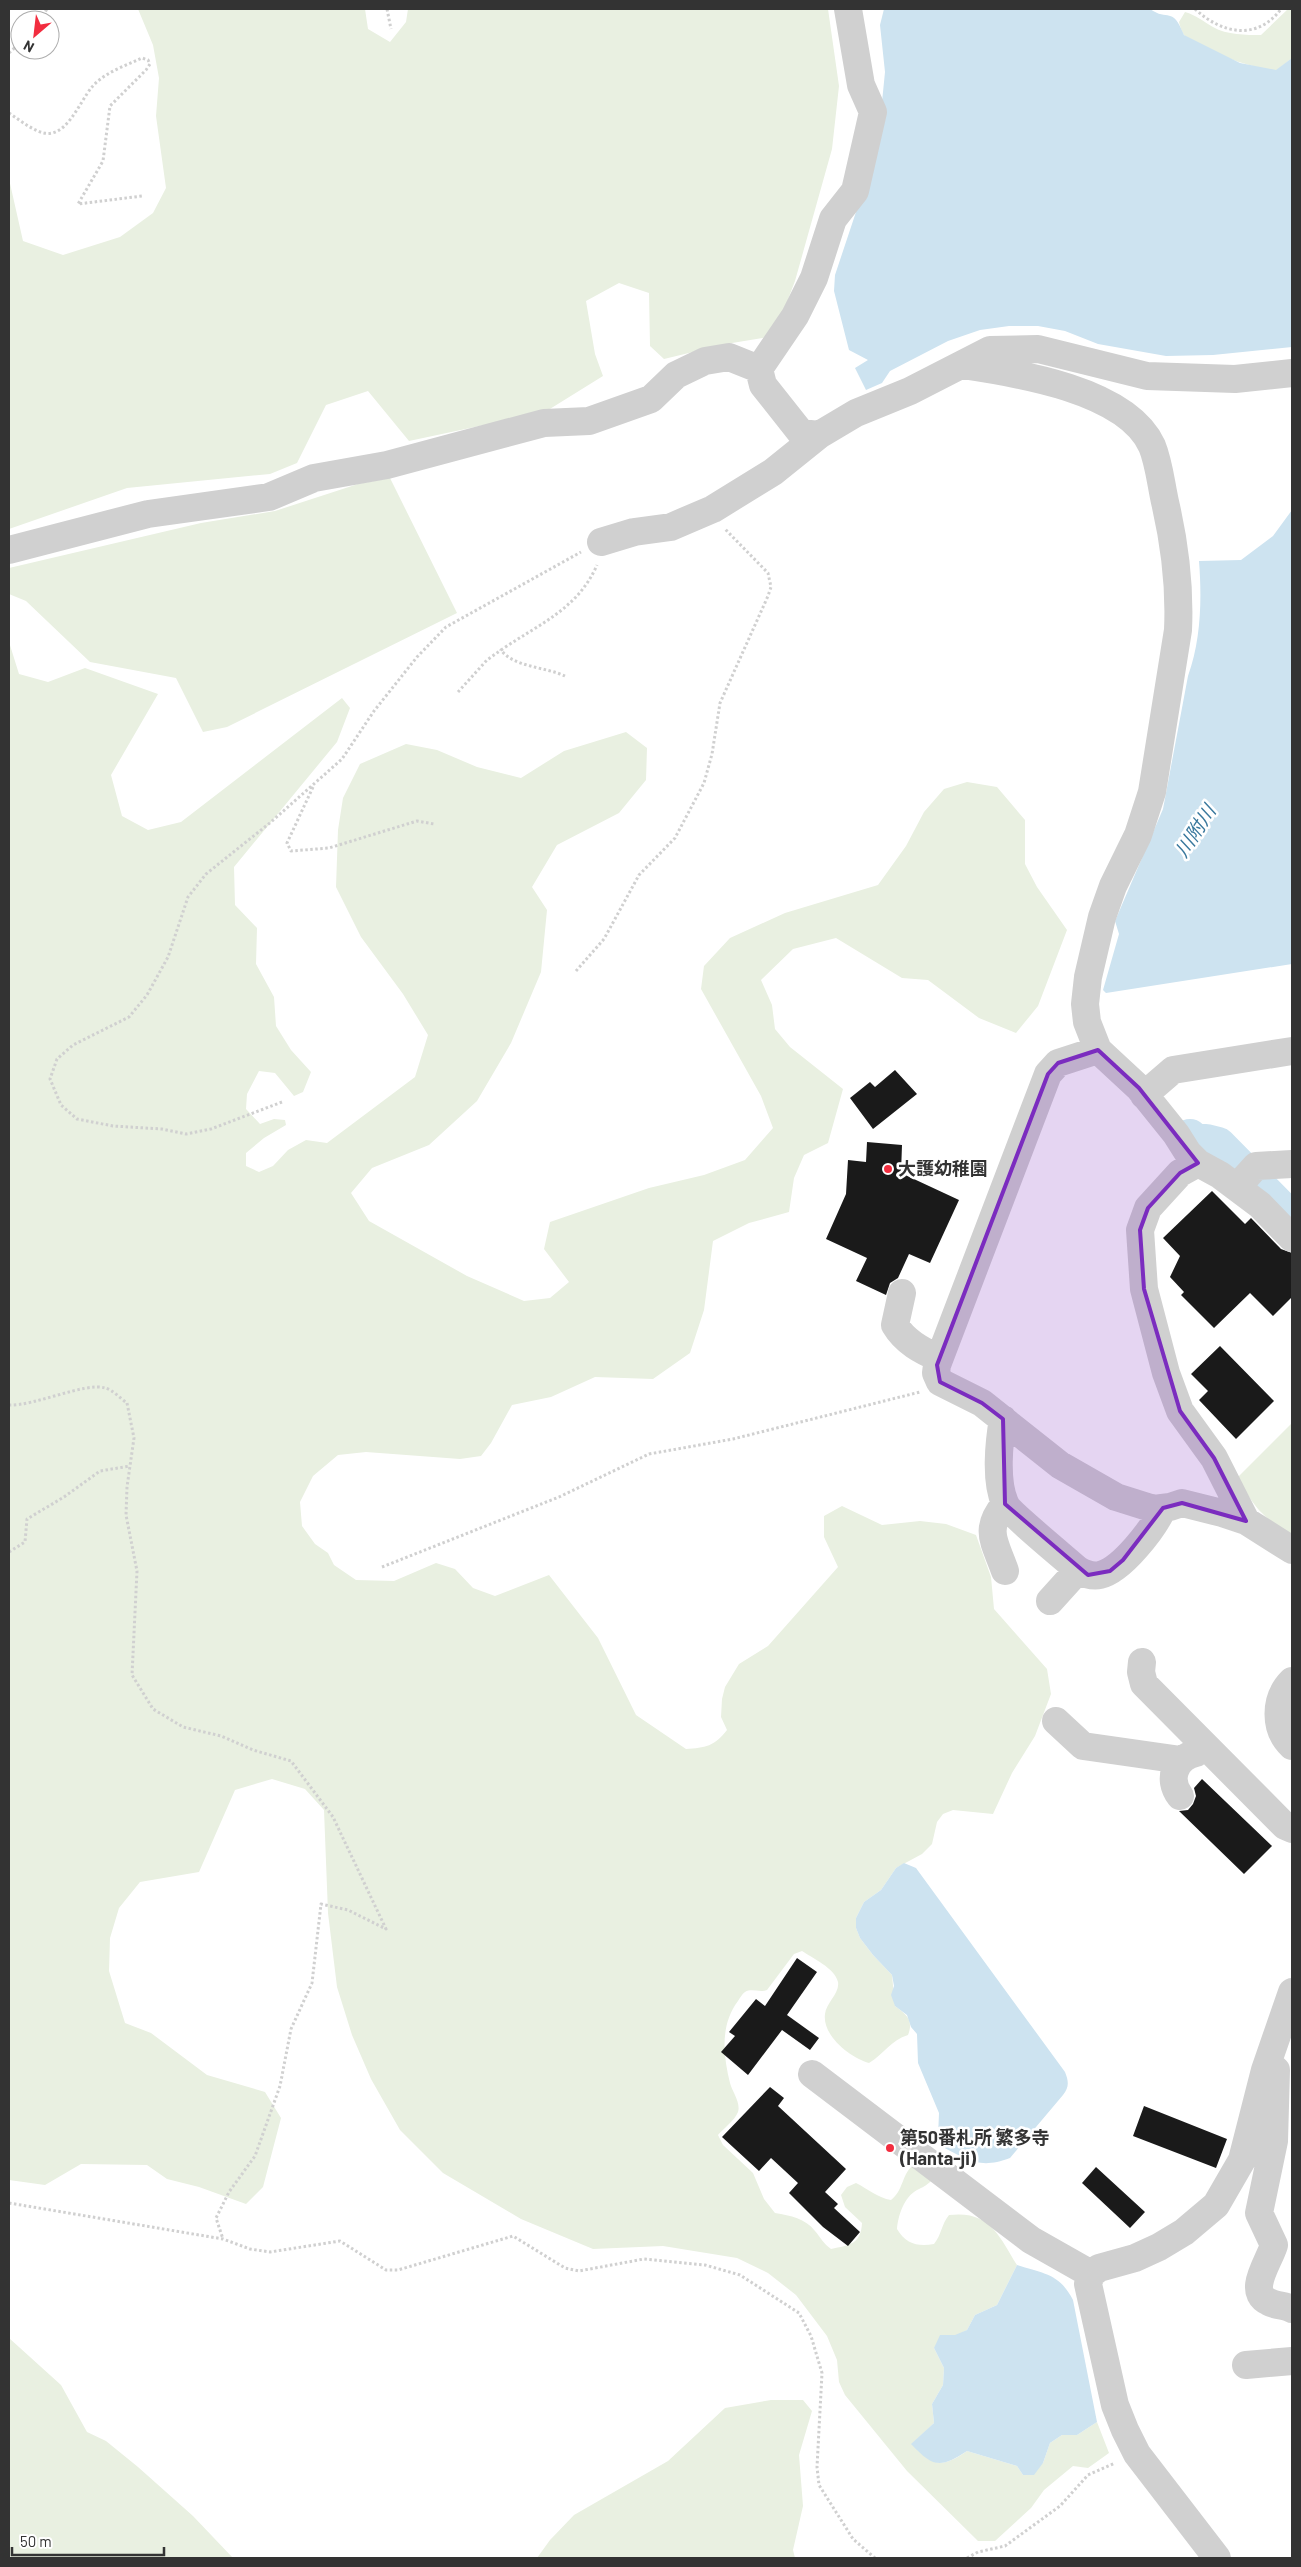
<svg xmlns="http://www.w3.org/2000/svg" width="1301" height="2567" font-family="Barlow,'Noto Sans JP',sans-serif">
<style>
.green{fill:#e9f0e1}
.water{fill:#cde3f0}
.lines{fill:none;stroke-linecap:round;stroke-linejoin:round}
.river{stroke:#cde3f0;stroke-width:36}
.building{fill:#1a1a1a}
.path{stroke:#d0d0d0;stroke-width:3;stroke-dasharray:2.5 2.5;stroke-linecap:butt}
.minor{stroke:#d0d0d0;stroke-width:28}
.marked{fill:#7b2cbf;fill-opacity:0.2;stroke:#7b2cbf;stroke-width:4;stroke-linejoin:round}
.poi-dot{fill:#f22d3f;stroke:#fff;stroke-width:2}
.labels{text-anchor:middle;stroke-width:5;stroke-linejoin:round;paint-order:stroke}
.poi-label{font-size:18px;font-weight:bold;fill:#333;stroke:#fff;text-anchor:start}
.water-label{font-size:19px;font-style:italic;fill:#39789d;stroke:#fff}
</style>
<rect width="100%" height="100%" fill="#fff"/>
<path class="green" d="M 138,9 L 365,9 L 368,29 L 390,42 L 406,22 L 408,9 L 828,9 L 839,86 L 832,149 L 795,281 L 774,336 L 726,344 L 664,359 L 650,346 L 649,293 L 619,283 L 586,301 L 595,354 L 603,376 L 545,412 L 409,441 L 368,391 L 326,405 L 297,463 L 270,474 L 127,488 L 9,529 L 9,179 L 23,241 L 63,255 L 120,237 L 153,213 L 166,188 L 156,116 L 159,78 L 153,45 Z
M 1288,9 L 1292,9 L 1292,58 L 1276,71 C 1250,67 1206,53 1185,36 C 1182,33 1180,26 1179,22 L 1185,12 C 1196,15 1204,22 1213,27 C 1227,35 1246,35 1261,35 Z
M 390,478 L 457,613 L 227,727 L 203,732 L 176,678 L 90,662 L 26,601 L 9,594 L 9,568 L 201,523 L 275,511 L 358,484 Z
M 9,642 L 19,674 L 48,682 L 85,668 L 158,694 L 111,775 L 122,816 L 148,830 L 181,822 L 342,698 L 350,708 L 337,742 L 234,867 L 235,905 L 257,928 L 256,964 L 274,997 L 276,1026 L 291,1050 L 311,1072 L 303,1092 L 294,1096 L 275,1073 L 259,1071 L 247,1094 L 246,1109 L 260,1124 L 274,1119 L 285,1120 L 286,1125 L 264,1138 L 246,1153 L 246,1166 L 259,1172 L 273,1166 L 288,1150 L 306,1140 L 327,1143 L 415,1077 L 428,1035 L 403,994 L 361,937 L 336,887 L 338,830 L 343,798 L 360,764 L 406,744 L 437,750 L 477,767 L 521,778 L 564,751 L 626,732 L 647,748 L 646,780 L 619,813 L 557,845 L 532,887 L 547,910 L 541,972 L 511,1043 L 477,1101 L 429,1145 L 372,1168 L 351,1193 L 369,1221 L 467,1276 L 524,1301 L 550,1298 L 569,1282 L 544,1249 L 550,1222 L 649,1188 L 704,1175 L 745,1160 L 773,1128 L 761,1096 L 701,989 L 704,966 L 730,938 L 785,913 L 878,885 L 906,846 L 924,812 L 944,789 L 967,782 L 997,787 L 1025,820 L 1025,864 L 1037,887 L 1067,930 L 1038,1006 L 1016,1033 L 979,1018 L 928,980 L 902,978 L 836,938 L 793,949 L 761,980 L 772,1005 L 775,1029 L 790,1047 L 843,1089 L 828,1143 L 804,1155 L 794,1178 L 789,1212 L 749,1223 L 713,1241 L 704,1310 L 690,1353 L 653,1379 L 595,1377 L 551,1397 L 512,1405 L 491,1443 L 481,1456 L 460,1459 L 366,1452 L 338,1455 L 313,1476 L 300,1502 L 302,1526 L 315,1544 L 328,1553 L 334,1565 L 356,1580 L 394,1581 L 436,1563 L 455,1569 L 473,1588 L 495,1596 L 549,1575 L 598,1638 L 636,1715 L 686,1749 C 705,1748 715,1746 727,1730 L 721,1717 L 722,1699 L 725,1687 L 739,1664 L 768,1646 L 838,1567 L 824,1537 L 824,1516 L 842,1506 L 882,1525 L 920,1521 L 946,1524 L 976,1535 L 991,1577 L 994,1609 L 1047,1669 L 1051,1694 L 1035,1736 L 1012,1773 L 993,1814 L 953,1810 L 943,1814 L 937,1822 L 932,1844 L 922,1854 L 896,1868 L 881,1890 L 864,1902 L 856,1918 L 856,1928 L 860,1938 L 873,1955 L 892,1975 L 895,2006 C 906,2014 914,2020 908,2035 C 891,2040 884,2054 869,2063 C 851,2058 822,2036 825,2014 C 826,2003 840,1993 838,1982 C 835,1968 812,1958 802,1951 L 794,1954 L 767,1990 C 760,1993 752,1988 745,1992 C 742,1994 740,1998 738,2001 C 720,2025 723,2055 730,2083 C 732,2091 741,2103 738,2112 C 735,2120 723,2129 718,2135 L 723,2145 L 753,2173 L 764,2199 L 775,2213 C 791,2216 805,2218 815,2231 C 821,2238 823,2243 831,2249 C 850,2245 861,2244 862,2223 L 845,2207 L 841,2195 L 847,2187 L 856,2183 C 868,2189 878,2198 891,2200 C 903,2191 902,2175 912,2166 L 931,2181 C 926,2186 923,2187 917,2190 C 904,2197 898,2216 897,2229 C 906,2244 918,2247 934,2244 C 942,2234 941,2225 949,2215 C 990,2210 999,2236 1017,2265 L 997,2305 L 975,2315 L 967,2330 L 934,2348 L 944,2368 L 943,2385 L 932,2404 L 934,2423 L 912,2444 C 933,2466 941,2469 967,2451 L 1017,2466 L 1023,2475 L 1043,2463 L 1050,2443 L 1062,2435 L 1077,2435 L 1097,2422 L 1109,2453 L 1088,2468 L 1073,2466 L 1044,2490 L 1031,2508 L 995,2541 L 978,2541 L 907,2471 L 845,2395 L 839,2382 L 837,2360 L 827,2336 L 796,2295 L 768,2273 L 737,2258 L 663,2246 L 593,2249 L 521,2219 L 443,2173 L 400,2130 L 371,2079 L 352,2035 L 337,1987 L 328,1913 L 324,1810 L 305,1789 L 272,1779 L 235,1790 L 199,1872 L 140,1882 L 119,1908 L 110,1938 L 109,1971 L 125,2023 L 151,2033 L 207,2075 L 265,2092 L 281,2118 L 263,2187 L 246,2204 L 199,2187 L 167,2179 L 147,2165 L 81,2164 L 45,2185 L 9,2180 Z
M 1292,1423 L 1292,1537 C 1262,1515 1255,1510 1238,1477 Z
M 9,2338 L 61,2385 L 87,2432 L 106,2441 L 138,2467 L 193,2516 L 233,2558 L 9,2558 Z
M 771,2400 L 803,2400 L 812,2411 L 799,2455 L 803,2506 L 793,2550 L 795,2558 L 537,2558 L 550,2540 L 574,2515 L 668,2461 L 725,2408 Z"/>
<path class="water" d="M 884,9 L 1150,9 C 1168,22 1172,5 1184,35 L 1240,63 L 1276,70 L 1292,58 L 1292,347 L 1213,355 L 1166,356 L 1098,344 L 1065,331 L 1038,326 L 1009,326 L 980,330 L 948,341 L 890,371 L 882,383 L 866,390 L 855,368 L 868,360 L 849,350 L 834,291 L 835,275 L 864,188 L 880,122 L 885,72 L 880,25 Z
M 1292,510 L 1292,964 L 1106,993 L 1103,990 L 1119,934 L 1115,921 L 1163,809 L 1188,676 C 1201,640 1202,599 1199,561 L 1241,560 L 1273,536 Z
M 904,1863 L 916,1868 L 1065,2072 C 1069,2082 1069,2087 1063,2095 L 1010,2158 C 981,2169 969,2161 943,2147 L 938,2137 L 939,2113 L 918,2063 L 917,2034 L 911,2027 L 907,2015 L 895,2006 L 891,1995 L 894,1986 L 892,1975 L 873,1955 L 860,1938 L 856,1928 L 856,1918 L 864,1902 L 881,1890 L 896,1868 Z
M 1017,2265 C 1044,2274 1059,2273 1073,2300 L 1097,2422 L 1077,2435 L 1062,2435 L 1050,2443 L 1043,2463 L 1034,2475 L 1023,2475 L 1017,2466 L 967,2451 C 940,2469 933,2467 911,2444 L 934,2423 L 932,2404 L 943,2385 L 944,2368 L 934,2348 L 940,2335 L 955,2335 L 967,2330 L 975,2315 L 997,2305 Z"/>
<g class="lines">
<path class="river" d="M 1190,1137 L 1195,1142 L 1206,1142 L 1218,1145 L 1292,1220"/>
</g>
<path class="building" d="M 895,1070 L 917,1094 L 873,1129 L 850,1098 L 870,1082 L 875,1087 Z
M 867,1142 L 902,1145 L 901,1173 L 959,1200 L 930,1263 L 909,1254 L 898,1278 L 890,1283 L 886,1295 L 856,1281 L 867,1258 L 826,1239 L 846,1194 L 848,1160 L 866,1162 Z
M 1212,1191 L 1245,1224 L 1251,1218 L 1281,1249 L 1292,1253 L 1292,1297 L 1273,1316 L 1250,1293 L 1214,1328 L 1181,1295 L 1184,1292 L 1170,1277 L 1180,1256 L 1163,1238 Z
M 1220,1346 L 1274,1401 L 1236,1439 L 1199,1400 L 1208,1391 L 1191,1374 Z
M 1202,1779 L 1272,1846 L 1244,1874 L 1179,1811 L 1188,1810 L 1193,1804 L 1196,1796 L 1194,1788 Z
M 797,1958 L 817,1972 L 787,2015 L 819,2038 L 810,2050 L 782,2030 L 748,2075 L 721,2052 L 735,2036 L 729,2032 L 756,1999 L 765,2006 Z
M 770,2087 L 784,2098 L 778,2106 L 846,2169 L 825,2192 L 838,2204 L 834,2208 L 860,2232 L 848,2246 L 823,2227 L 789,2193 L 798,2183 L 771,2158 L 759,2171 L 722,2137 Z
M 1144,2106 L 1227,2139 L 1216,2168 L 1133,2136 Z
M 1096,2167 L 1145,2212 L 1130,2228 L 1082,2183 Z"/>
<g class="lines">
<path class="path" d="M 387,9 L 391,29
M 1195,9 C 1222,34 1257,41 1281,9
M 40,20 L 47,9
M 9,53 L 20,43
M 9,113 C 18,119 28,127 38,131 C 65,144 79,102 92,87 C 105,72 125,66 142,58 L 148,60 L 150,64 L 146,70 L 110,106 L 103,161 L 78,204 L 142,196
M 565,676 C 546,667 513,667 501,650 C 539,624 578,609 597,565
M 458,692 L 487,660 L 501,650
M 313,787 L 287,843 L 291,851 L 329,848 L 417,821 L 434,824
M 576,971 L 604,939 L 639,875 L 675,838 L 704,783 L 712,754 L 720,703 L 768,596 L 771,587 L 768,573 L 724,528
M 282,1102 L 211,1129 L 186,1134 L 162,1129 L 113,1126 L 77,1119 L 61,1105 L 50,1079 L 57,1059 L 73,1045 L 129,1017 L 147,995 L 168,957 L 188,897 L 206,874 L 271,822 L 342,759 L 374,711 L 417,657 L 446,627 L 581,552
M 9,1405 C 35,1406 85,1382 105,1388 C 112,1389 121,1399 127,1403 L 134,1438 L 127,1487 L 126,1515 L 137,1571 L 132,1675 L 153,1709 L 183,1727 L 221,1736 L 253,1750 L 291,1761 L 333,1817 L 386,1929 L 348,1910 L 321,1904 L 312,1983 L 291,2029 L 280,2086 L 255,2156 L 229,2192 L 216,2218 L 223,2239
M 9,1552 L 25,1542 L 27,1519 L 64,1497 L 100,1471 L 130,1466
M 382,1567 L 559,1497 L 649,1454 L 733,1439 L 920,1392
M 9,2203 L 223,2239 L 250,2249 L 270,2252 L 340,2241 L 386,2270 L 398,2270 L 513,2236 L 565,2268 L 579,2271 L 644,2259 L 705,2265 L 740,2275 L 799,2313 L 811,2336 L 822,2373 L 817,2467 L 819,2485 L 853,2539 L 875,2558
M 967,2558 L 978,2552 L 1005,2546 L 1060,2506 L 1088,2475 L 1115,2463"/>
<path class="minor" d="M 848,9 L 861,85 L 873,112 L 855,191 L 833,219 L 814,278 L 795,316 L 759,369 L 763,385 L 801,433 L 819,435 L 856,413 L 910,391 L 990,350 L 1038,349 L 1147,376 L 1235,379 L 1292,373
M 962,365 C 1017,373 1127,390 1152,446 C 1159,463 1161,484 1165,502 C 1175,545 1180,587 1178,630 L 1152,792 L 1138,835 L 1113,886 L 1102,917 L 1088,977 L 1085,1004 L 1087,1022 L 1098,1050 L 1139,1088 L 1176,1134 L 1188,1153 L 1198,1163 L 1220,1175 L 1260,1205 L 1292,1238
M 601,542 L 634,532 L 671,527 L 713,509 L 773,472 L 819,435
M 9,550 L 148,514 L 269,497 L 314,478 L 387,465 L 544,423 L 589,421 L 651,399 L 676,375 L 705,361 L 729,357 L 759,369
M 1098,1050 L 1058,1063 L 1048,1074 L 937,1365 L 936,1373 L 940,1382 L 982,1403 L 1060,1465 L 1116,1497 L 1154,1509 L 1170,1507 L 1182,1503 L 1222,1513 L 1246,1521 L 1292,1550
M 1144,1095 L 1173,1070 L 1292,1051
M 1198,1163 L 1180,1173 L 1148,1208 L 1140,1230 L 1144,1289 L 1166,1373 L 1180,1411 L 1214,1458 L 1246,1521
M 1237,1187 L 1256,1166 L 1292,1164
M 902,1293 L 895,1325 C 905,1342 922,1351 939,1358
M 1003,1419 C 999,1442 995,1481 1005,1503 C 1008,1512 1067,1560 1078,1570 C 1085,1574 1092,1577 1100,1575 C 1122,1570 1154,1528 1163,1508
M 1005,1571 C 995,1542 983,1530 1005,1504
M 1050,1601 L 1078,1570
M 1142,1662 L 1141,1672 L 1144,1684 L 1285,1826 L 1292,1829
M 1292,1681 C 1274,1699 1274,1729 1292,1746
M 1056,1721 L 1083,1746 L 1181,1760
M 1180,1796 C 1167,1779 1175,1758 1196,1753
M 1276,2070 L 1274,2141 L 1259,2213 L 1274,2245 C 1269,2262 1246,2292 1269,2302 C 1276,2306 1285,2305 1292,2309
M 812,2074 L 1031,2240 L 1091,2274
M 1246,2365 L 1292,2361
M 1217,2558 L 1137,2454 L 1125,2430 L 1115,2405 L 1088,2284 L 1091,2274 L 1099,2268 L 1135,2258 L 1159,2247 L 1184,2232 L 1216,2205 L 1242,2160 L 1265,2070 L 1292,1992"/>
</g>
<path class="marked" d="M 1098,1050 L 1139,1088 L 1198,1163 L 1180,1173 L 1148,1208 L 1140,1230 L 1144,1289 L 1180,1411 L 1214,1458 L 1246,1521 L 1182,1503 L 1163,1508 L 1123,1560 L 1110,1571 L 1088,1575 L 1005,1504 L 1003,1419 L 982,1403 L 940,1382 L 937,1365 L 1048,1074 L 1058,1063 Z"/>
<g class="poi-dot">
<circle cx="888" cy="1169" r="5"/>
<circle cx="890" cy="2148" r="5"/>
</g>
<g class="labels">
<g class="poi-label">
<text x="898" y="1175">大護幼稚園</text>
<text x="900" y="2144">第50番札所 繁多寺<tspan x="900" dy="21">(Hanta-ji)</tspan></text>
</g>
<g class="water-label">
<text transform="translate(1195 831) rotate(-57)" y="7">川附川</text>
</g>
</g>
<rect width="1301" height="2567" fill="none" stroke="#333333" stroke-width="20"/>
<g transform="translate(35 35) rotate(208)"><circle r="24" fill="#ffffff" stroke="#adadad"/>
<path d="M0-4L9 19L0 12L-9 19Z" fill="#f22d3f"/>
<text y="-8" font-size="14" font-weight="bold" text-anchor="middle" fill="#333333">N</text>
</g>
<path d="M12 2547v8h152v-8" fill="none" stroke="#333333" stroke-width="2.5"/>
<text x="20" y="2547" font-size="15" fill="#333333" stroke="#ffffff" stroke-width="4" paint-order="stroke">50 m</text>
</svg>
